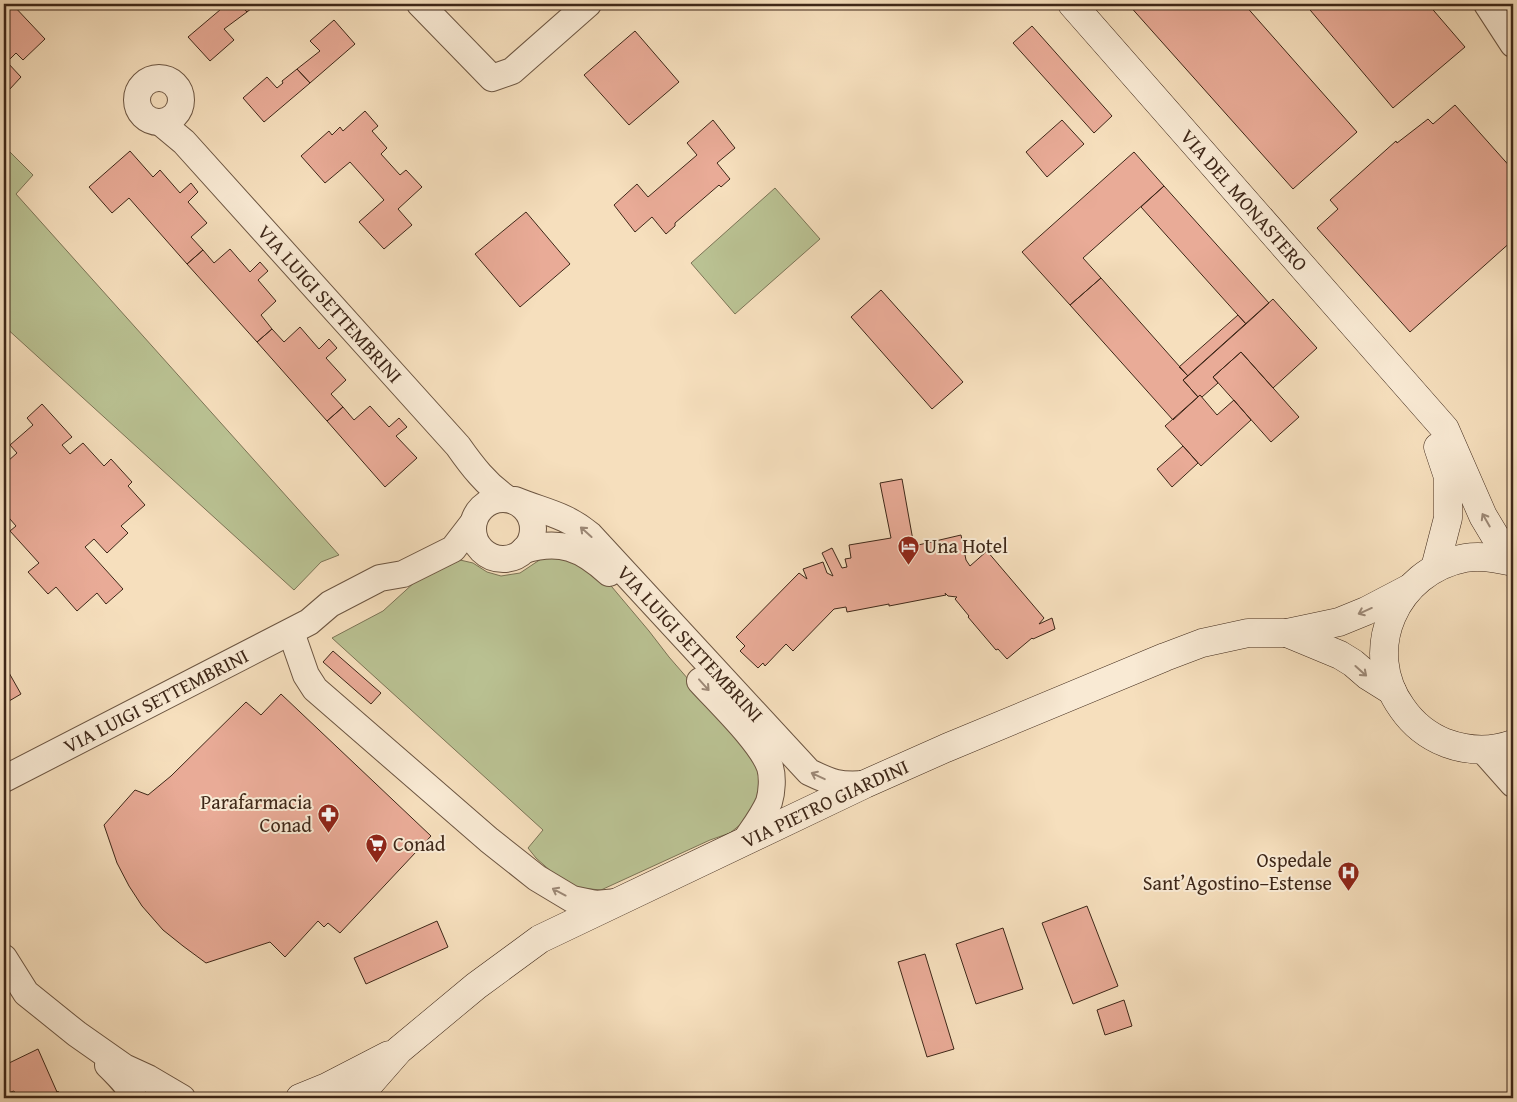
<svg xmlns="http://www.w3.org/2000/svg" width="1517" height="1102" font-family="'Gentium Book Plus',serif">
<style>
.green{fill:#bac293;stroke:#7c7456}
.building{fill:#e9ab97;stroke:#3e2718}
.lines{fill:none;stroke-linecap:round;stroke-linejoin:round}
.street-casing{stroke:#6c5541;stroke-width:28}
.secondary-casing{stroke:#3e2718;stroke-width:29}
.street{stroke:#f9ead4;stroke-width:26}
.secondary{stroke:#f9ead4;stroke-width:28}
.oneway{stroke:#9c8876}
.labels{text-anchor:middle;stroke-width:4;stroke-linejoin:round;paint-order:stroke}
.street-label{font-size:20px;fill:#3e2718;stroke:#f9ead4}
.poi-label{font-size:20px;fill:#3e2718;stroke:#f9ead4;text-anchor:start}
</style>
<rect width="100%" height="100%" fill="#f6dfbd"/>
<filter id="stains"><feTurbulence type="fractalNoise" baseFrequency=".004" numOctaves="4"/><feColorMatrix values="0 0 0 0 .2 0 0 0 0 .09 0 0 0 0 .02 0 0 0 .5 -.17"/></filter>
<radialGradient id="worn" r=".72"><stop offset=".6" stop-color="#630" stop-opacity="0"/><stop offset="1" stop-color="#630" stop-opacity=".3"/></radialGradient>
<path class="green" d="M 4,146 L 33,175 L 16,194 L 339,555 L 321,562 L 294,590 L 4,326 Z
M 775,188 L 820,239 L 735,314 L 691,263 Z
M 550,553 L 601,574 L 649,631 L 669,657 L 753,754 L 763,774 L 759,797 L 747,819 L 730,833 L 710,840 L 601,890 L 579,888 L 563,882 L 536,858 L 528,848 L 543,830 L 332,638 L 383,611 L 416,581 L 460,560 L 473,563 L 487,572 L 501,576 L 520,573 Z"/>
<path class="building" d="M 4,4 L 12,4 L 45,39 L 23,60 L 16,53 L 7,62 L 21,77 L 9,90 L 4,84 Z
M 227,4 L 239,4 L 247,12 L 224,29 L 234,40 L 210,61 L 188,37 Z
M 239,4 L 257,4 L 247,12 Z
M 1128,4 L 1244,4 L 1357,132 L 1293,189 Z
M 1305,4 L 1428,4 L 1465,47 L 1393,108 Z
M 334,20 L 355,44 L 310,83 L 297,69 L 320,51 L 310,41 Z
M 1032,26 L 1112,116 L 1094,133 L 1013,43 Z
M 635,31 L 679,82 L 629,125 L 584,75 Z
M 297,69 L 310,83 L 264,122 L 243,98 L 267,77 L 277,88 L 283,83 L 282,81 Z
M 1455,105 L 1513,170 L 1513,240 L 1410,332 L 1317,228 L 1338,209 L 1330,200 L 1396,141 L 1397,143 L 1428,119 L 1433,124 Z
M 365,111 L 378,126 L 372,131 L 387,148 L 381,154 L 400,175 L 406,170 L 422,187 L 398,209 L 412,225 L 384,249 L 359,222 L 384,200 L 359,172 L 350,162 L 325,183 L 301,156 L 329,131 L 332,135 L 340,127 L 343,131 Z
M 713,120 L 735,148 L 717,163 L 730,179 L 721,187 L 719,185 L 675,223 L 675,226 L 666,234 L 652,217 L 635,232 L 614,205 L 637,184 L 648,197 L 697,155 L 687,143 Z
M 1062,120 L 1084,144 L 1047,177 L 1026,152 Z
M 130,151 L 153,177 L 160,170 L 180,193 L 191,183 L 198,192 L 188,202 L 207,223 L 191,237 L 203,250 L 187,264 L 129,198 L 112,213 L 89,187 Z
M 1134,152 L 1164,186 L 1083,258 L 1101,278 L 1070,305 L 1022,252 Z
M 1164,186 L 1269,303 L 1246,324 L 1141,207 Z
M 526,212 L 570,264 L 520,307 L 475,254 Z
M 230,249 L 250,272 L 260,262 L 268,271 L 258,280 L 276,301 L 261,315 L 272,329 L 257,342 L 187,264 L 203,250 L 214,263 Z
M 1101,278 L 1188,376 L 1183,380 L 1198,397 L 1173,420 L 1070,305 Z
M 881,290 L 963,382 L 932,409 L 851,317 Z
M 1273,299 L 1317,348 L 1273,388 L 1241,352 L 1213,377 L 1218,383 L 1202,397 L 1200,395 L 1198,397 L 1183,380 Z
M 1238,315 L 1246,324 L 1188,376 L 1179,367 Z
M 300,327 L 319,349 L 329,339 L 337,348 L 326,358 L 346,380 L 331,394 L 343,407 L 327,421 L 257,342 L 272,329 L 284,342 Z
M 1241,352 L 1299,417 L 1271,442 L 1213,377 Z
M 1200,395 L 1217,415 L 1234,400 L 1251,420 L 1201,466 L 1165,426 Z
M 42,404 L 72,437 L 62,445 L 70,454 L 83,443 L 104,466 L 111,459 L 132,482 L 128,486 L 145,505 L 121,526 L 128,533 L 107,553 L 94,539 L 85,547 L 123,589 L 106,604 L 97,593 L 77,611 L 56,587 L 48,594 L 28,572 L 39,563 L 10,531 L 16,526 L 4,512 L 4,498 L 5,497 L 4,495 L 4,456 L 8,461 L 17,453 L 10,445 L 33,425 L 27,418 Z
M 370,406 L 389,427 L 399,418 L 407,427 L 396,436 L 417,458 L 385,487 L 327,421 L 343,407 L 354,420 Z
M 1183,446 L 1198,463 L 1172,487 L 1157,469 Z
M 902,479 L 914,546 L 961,535 L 966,560 L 970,566 L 987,551 L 1044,618 L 1039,624 L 1052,618 L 1055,629 L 1033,639 L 1032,638 L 1007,659 L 998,649 L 996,650 L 968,617 L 969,616 L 955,599 L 957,597 L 948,596 L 945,593 L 946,595 L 889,606 L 889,604 L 847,612 L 846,607 L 834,609 L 793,651 L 786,644 L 765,666 L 763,663 L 758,668 L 740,651 L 745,646 L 736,637 L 799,573 L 807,579 L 803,569 L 823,562 L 827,573 L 833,576 L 822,553 L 832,548 L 842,568 L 847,567 L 845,559 L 851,558 L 849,545 L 891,538 L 880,483 Z
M 333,651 L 381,693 L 371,704 L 323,662 Z
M 4,664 L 21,694 L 4,704 Z
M 281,694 L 431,836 L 340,933 L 328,923 L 324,927 L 318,921 L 285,957 L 270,942 L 206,963 L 183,946 L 163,930 L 142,906 L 129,886 L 117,863 L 104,825 L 135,790 L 148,795 L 171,776 L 246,702 L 261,715 Z
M 1087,906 L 1118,986 L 1073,1004 L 1042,923 Z
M 437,921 L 448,947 L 366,984 L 354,958 Z
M 1003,928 L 1023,989 L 976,1004 L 956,944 Z
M 925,954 L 954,1049 L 927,1057 L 898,962 Z
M 1124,1000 L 1132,1026 L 1105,1035 L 1097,1010 Z
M 38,1049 L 57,1092 L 43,1098 L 18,1098 L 14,1091 L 4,1094 L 4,1059 L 7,1064 Z
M 58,1091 L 62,1098 L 43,1098 L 57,1092 Z"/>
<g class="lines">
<defs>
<g id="street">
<path d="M 420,4 L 492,78 L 512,71 L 588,4"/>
<path d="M 1487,4 L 1513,44"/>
<circle cx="159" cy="100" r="22"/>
<path id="s1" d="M 160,122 L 184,142 L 458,446 C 472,466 486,484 506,498"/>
<circle cx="503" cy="529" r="30"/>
<path id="s2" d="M 515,500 C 544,512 565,514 590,535 L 809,772 C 832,783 839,786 865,784"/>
<path d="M 524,550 C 560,539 582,548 609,573"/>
<path d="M 291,632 L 306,675 L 315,689 L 489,840 L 537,878 L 572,899 L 596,904 L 617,902"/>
<path d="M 700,681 C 720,703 761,742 770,767 C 773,777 772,792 769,802 C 763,816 753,829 745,841"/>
<path d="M 1482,749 L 1513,784"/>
<path id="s3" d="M 4,779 L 309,622 L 330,604 L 380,578 L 403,574 L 453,549 L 473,523"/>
<path d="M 4,958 L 26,993 L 77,1034 L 124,1067 L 148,1078 L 182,1098"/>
<path d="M 108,1065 C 118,1075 129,1085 134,1098"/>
</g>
<g id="secondary">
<path id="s4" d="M 1072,4 L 1445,429 L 1483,516 L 1501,546 L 1513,560"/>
<path d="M 1513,562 C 1497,558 1481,555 1465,558 C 1396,571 1360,650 1402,708 C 1413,724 1428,736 1446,743 C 1468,751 1491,752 1513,744"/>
<path d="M 1435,568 L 1448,518 L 1448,477 L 1438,447"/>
<path d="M 1287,633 L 1340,655 L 1353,663 L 1368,676 L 1392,691"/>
<path d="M 300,1098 L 327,1087 L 389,1055"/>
<path id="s5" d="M 357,1098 L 399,1050 L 476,986 L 540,939 L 865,784 L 946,748 L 1165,657 L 1202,643 L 1248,633 L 1287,633 L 1339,622 L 1366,611 L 1408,589"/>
</g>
</defs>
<use href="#street" class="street-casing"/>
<use href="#secondary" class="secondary-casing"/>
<use href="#street" class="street"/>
<use href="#secondary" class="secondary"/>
</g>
<defs><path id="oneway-shaft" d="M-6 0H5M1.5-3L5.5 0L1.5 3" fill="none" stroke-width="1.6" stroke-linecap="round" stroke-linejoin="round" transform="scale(1.25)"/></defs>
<g class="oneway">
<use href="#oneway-shaft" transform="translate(1486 520) rotate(-120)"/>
<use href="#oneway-shaft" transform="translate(586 532) rotate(-138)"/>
<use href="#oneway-shaft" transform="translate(1365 611) rotate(156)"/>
<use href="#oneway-shaft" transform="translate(1361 671) rotate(42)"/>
<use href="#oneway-shaft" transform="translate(704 685) rotate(48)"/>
<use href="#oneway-shaft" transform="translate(818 776) rotate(-155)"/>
<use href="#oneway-shaft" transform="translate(559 892) rotate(-152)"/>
</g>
<defs>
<symbol id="hotel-pin" viewBox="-11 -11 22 30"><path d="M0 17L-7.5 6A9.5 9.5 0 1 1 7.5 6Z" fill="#8f2418" stroke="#f9ead4"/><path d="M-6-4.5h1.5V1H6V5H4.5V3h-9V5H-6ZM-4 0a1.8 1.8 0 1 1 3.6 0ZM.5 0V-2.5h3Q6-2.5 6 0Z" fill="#fff"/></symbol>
<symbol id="pharmacy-pin" viewBox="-11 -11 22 30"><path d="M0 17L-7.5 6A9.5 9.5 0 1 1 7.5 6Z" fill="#8f2418" stroke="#f9ead4"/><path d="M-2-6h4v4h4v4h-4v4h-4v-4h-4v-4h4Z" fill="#fff"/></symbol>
<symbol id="supermarket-pin" viewBox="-11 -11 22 30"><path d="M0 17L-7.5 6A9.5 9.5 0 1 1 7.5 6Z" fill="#8f2418" stroke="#f9ead4"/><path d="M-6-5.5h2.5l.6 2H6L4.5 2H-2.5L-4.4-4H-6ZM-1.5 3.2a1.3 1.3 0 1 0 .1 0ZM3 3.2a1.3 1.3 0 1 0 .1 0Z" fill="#fff"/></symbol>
<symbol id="hospital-pin" viewBox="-11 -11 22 30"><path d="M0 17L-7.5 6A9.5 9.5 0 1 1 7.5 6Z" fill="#8f2418" stroke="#f9ead4"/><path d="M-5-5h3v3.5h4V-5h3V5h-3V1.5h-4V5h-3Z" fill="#fff"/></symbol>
</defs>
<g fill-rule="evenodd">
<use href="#hotel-pin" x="896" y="534" width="25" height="34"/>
<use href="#pharmacy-pin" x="316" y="802" width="25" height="34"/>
<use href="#supermarket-pin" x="364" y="832" width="25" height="34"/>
<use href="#hospital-pin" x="1336" y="860" width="25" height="34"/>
</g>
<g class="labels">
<g class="street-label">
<text dy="7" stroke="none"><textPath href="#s4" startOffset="261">VIA DEL MONASTERO</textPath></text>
<text dy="7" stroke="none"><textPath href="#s1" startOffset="249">VIA LUIGI SETTEMBRINI</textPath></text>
<text dy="7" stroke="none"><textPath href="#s2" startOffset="231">VIA LUIGI SETTEMBRINI</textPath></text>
<text dy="7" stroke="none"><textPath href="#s3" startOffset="171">VIA LUIGI SETTEMBRINI</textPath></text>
<text dy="7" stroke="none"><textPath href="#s5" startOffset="559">VIA PIETRO GIARDINI</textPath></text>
</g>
<g class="poi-label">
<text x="924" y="553">Una Hotel</text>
<text x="312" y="809" text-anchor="end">Parafarmacia<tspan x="312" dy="23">Conad</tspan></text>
<text x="393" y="851">Conad</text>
<text x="1332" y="867" text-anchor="end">Ospedale<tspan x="1332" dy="23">Sant’Agostino–Estense</tspan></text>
</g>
</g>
<rect width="1517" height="1102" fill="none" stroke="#f6dfbd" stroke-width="20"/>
<rect x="5" y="5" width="1507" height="1092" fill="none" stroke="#3e2718" stroke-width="2.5"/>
<rect x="10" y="10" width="1497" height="1082" fill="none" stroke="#3e2718"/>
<rect width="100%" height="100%" filter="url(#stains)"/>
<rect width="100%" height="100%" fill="url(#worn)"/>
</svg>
